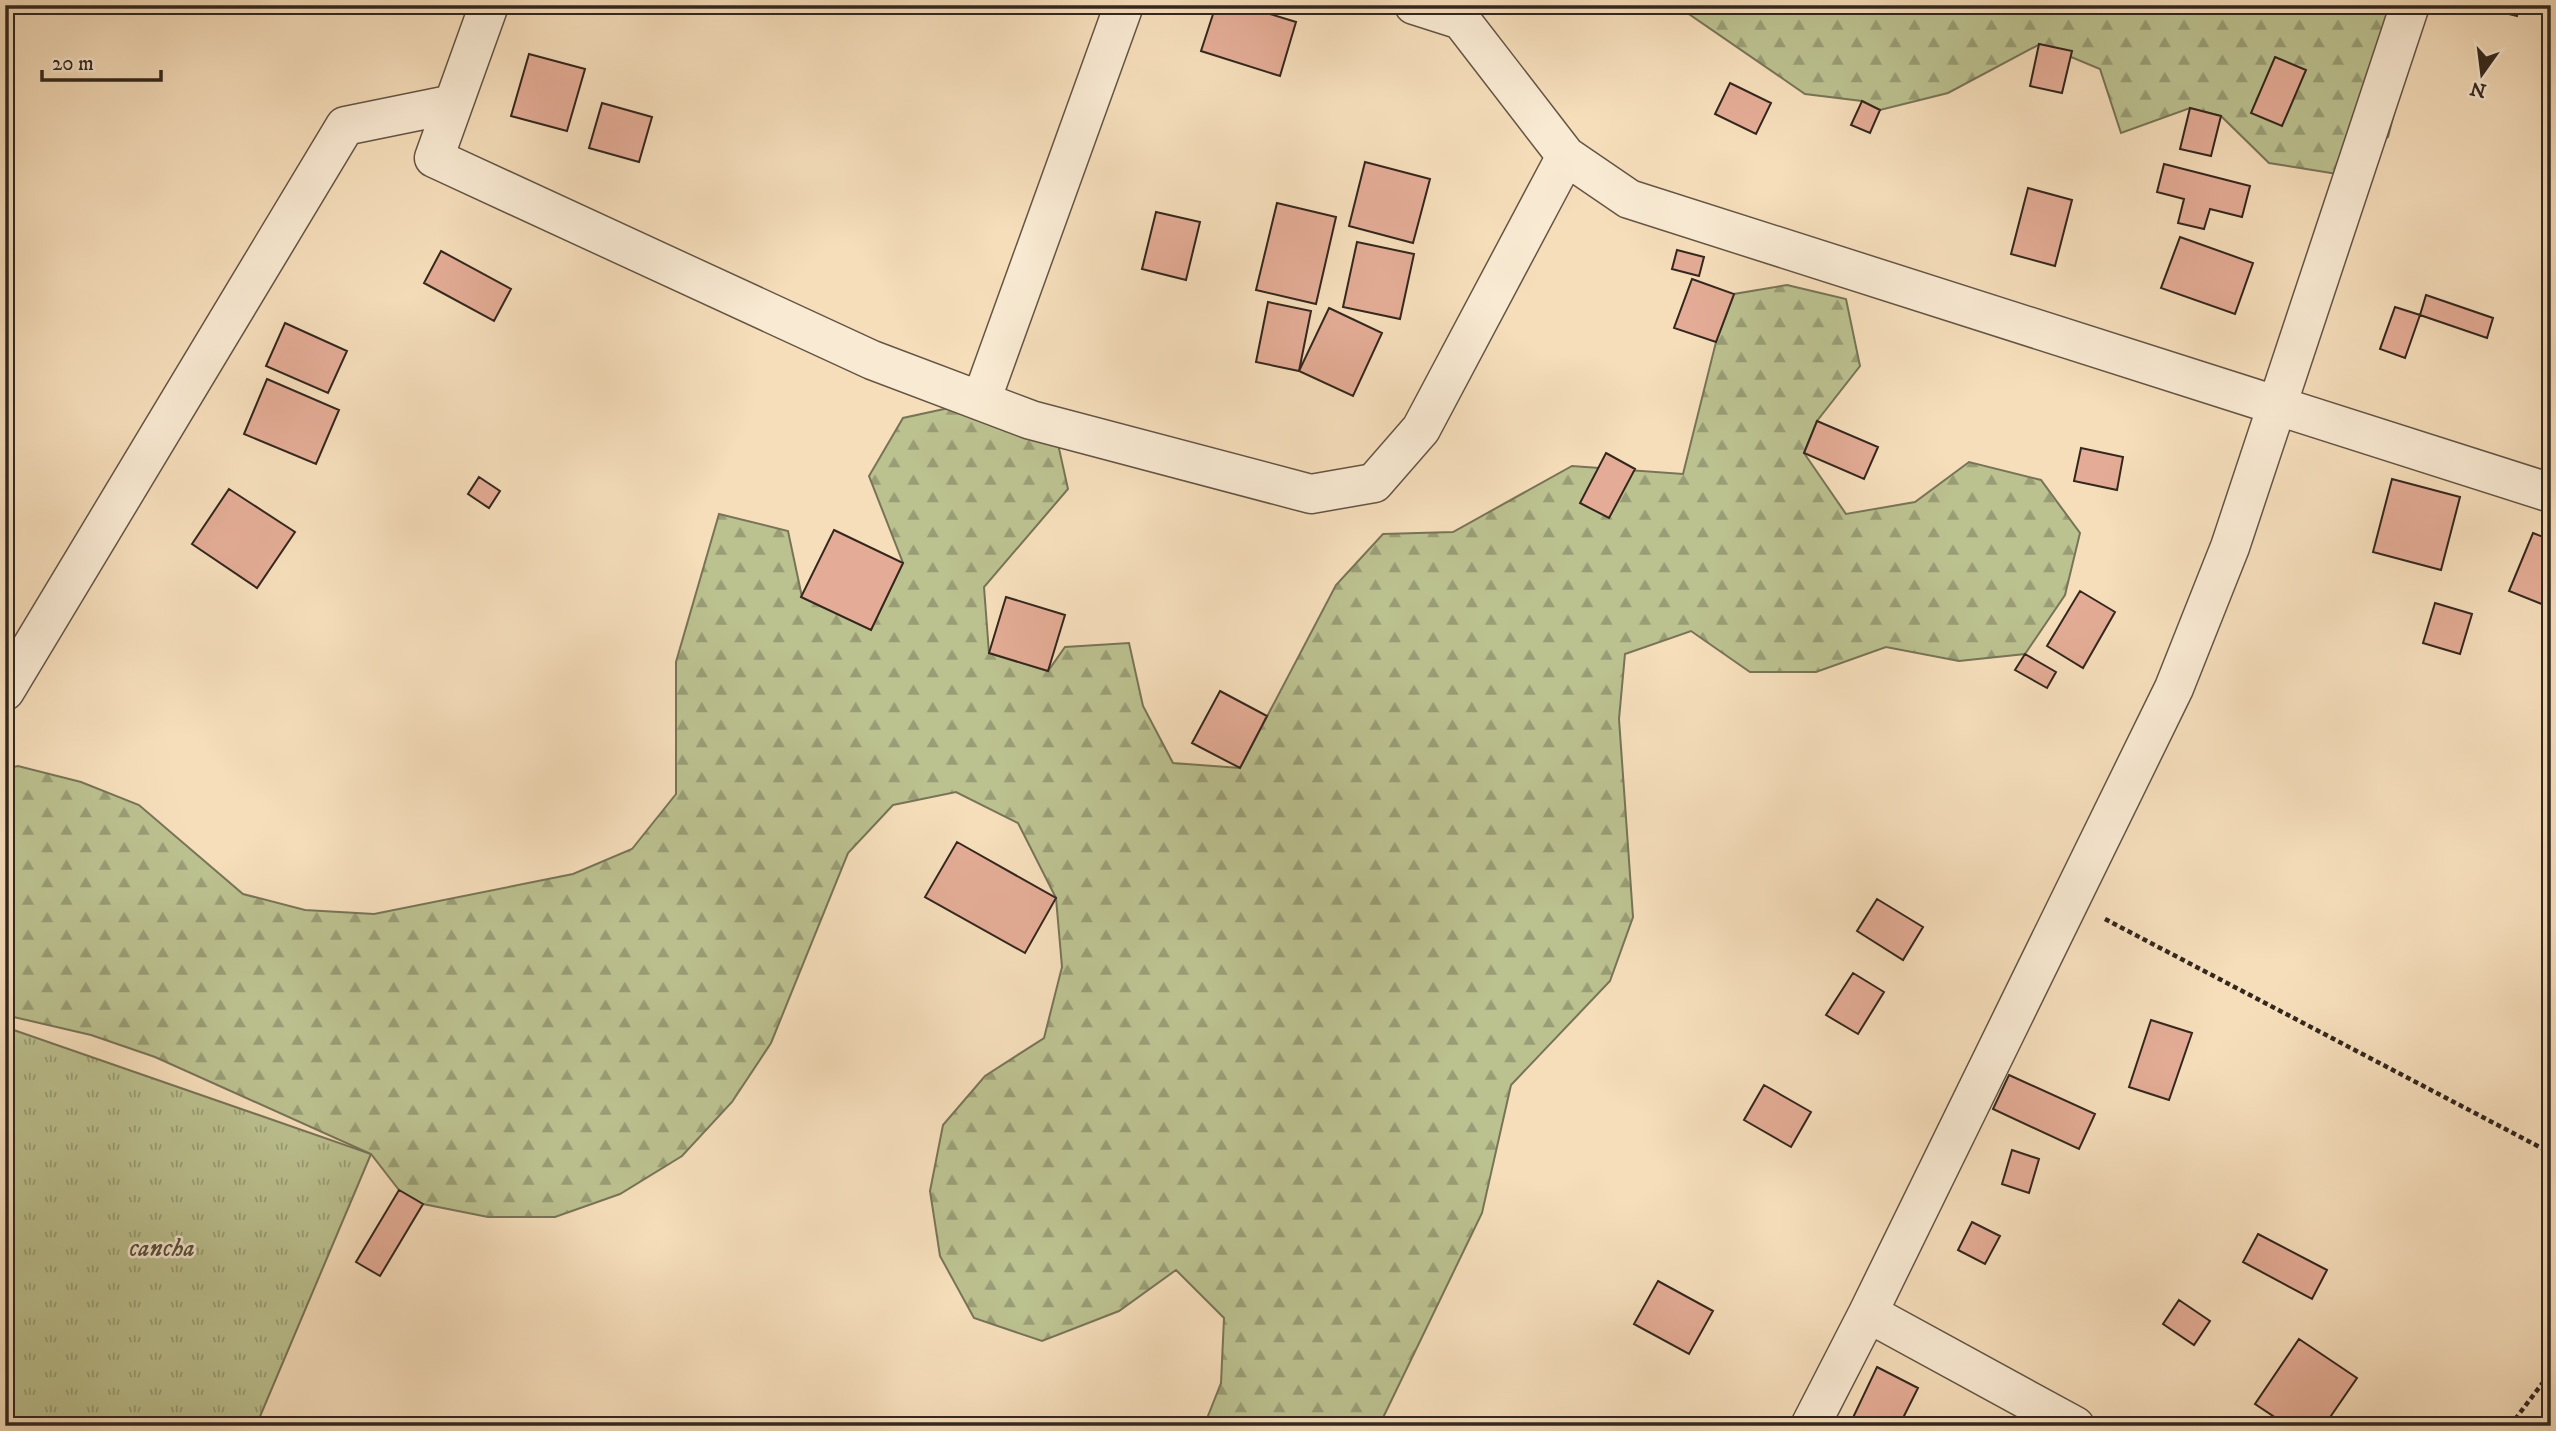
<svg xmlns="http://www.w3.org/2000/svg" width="2556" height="1431" font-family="'IM FELL DW Pica',serif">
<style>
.grass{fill:url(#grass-tufts);stroke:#787457;stroke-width:2}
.forest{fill:url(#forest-firs);stroke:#787457;stroke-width:2}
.building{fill:#e4ac96;stroke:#33271e;stroke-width:2}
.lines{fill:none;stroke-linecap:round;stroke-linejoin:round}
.minor-casing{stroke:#645545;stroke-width:41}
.path{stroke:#33271e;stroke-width:4.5;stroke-dasharray:5 3.5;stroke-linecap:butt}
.minor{stroke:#f9ead3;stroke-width:38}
.labels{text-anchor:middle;stroke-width:5;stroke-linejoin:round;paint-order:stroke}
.park-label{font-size:26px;font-style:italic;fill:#554e3a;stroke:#f9ead3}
</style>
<defs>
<pattern id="grass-tufts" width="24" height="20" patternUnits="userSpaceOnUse" patternTransform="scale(1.75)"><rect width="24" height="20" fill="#bcc190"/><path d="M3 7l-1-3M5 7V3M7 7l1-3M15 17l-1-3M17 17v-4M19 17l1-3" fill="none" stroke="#999d75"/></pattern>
<pattern id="forest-firs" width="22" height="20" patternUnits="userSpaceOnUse" patternTransform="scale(1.75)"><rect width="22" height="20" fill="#bcc190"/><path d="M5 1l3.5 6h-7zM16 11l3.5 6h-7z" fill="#999d75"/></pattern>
</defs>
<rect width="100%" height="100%" fill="#f6debb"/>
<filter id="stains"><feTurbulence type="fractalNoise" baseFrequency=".00286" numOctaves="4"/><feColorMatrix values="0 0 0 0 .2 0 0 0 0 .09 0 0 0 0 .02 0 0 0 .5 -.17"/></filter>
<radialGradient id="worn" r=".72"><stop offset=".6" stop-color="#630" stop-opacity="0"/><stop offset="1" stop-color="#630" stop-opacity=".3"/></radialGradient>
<path class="grass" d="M 5,1027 L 371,1154 L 256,1426 L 5,1426 Z"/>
<path class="forest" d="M 1683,5 L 2393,5 L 2404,75 L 2388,137 L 2337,174 L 2269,163 L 2221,116 L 2190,108 L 2121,133 L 2100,69 L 2040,44 L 1948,93 L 1880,110 L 1862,101 L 1805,94 L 1686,12 Z
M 1787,285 L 1846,299 L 1860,366 L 1817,421 L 1804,453 L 1846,514 L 1915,502 L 1969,462 L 2041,480 L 2080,533 L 2065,595 L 2025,654 L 1959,661 L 1886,647 L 1816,672 L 1750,672 L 1691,631 L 1625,654 L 1619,719 L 1633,917 L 1610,981 L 1511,1085 L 1482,1213 L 1379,1426 L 1204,1426 L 1221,1383 L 1224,1318 L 1176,1270 L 1119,1311 L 1042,1341 L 974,1318 L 940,1256 L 930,1191 L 943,1125 L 985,1076 L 1044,1038 L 1062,967 L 1056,898 L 1018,823 L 956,792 L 893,805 L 848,853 L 771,1043 L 732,1102 L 682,1156 L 620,1194 L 555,1217 L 488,1217 L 423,1204 L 399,1190 L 371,1154 L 155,1057 L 91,1035 L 5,1015 L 5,769 L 18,766 L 81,782 L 139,805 L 243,894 L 305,910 L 374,914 L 573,874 L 632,849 L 676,794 L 676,662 L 719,514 L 788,531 L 802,597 L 871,630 L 903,563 L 869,476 L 903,418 L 967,404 L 1054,426 L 1068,489 L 984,587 L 989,653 L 1048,671 L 1065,647 L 1129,643 L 1143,706 L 1173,763 L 1240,768 L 1336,585 L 1383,534 L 1453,532 L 1572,466 L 1683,474 L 1716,342 L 1734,294 Z"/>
<path class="building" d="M 1216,5 L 1241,5 L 1296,22 L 1280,76 L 1201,51 Z
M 2495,5 L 2519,5 L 2517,16 L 2493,10 Z
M 2039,44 L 2072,51 L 2062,93 L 2030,86 Z
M 529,54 L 585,69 L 567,131 L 511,116 Z
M 2275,57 L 2306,70 L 2282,126 L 2251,113 Z
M 1730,83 L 1771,103 L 1756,134 L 1715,114 Z
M 1862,101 L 1880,110 L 1870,133 L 1851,125 Z
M 602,103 L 652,117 L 639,162 L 589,148 Z
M 2190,108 L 2221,116 L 2211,156 L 2180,149 Z
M 1365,162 L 1430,179 L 1413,243 L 1349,226 Z
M 2164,164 L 2250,186 L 2242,217 L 2210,209 L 2204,229 L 2178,223 L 2184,199 L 2157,192 Z
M 2028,188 L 2072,200 L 2055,266 L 2011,254 Z
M 1277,203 L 1336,217 L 1316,304 L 1256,290 Z
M 1156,212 L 1200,222 L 1186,280 L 1142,269 Z
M 2180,237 L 2253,263 L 2235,314 L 2161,288 Z
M 1357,242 L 1414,254 L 1400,319 L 1343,307 Z
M 1677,250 L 1704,257 L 1699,276 L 1672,269 Z
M 441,251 L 511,289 L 494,321 L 424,283 Z
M 1692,279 L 1734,294 L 1716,342 L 1674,328 Z
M 2426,295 L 2493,318 L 2487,338 L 2420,315 Z
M 1268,302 L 1311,311 L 1299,371 L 1256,362 Z
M 2395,307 L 2420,315 L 2405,358 L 2380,349 Z
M 1329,308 L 1382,333 L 1353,396 L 1299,371 Z
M 285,323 L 347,351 L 328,393 L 266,366 Z
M 267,379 L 339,410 L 316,464 L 244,434 Z
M 1817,421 L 1878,447 L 1864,479 L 1804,453 Z
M 2081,448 L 2123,457 L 2117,490 L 2074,481 Z
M 1606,453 L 1635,469 L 1609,518 L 1580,503 Z
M 479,477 L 500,491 L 489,508 L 468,494 Z
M 2392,479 L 2460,497 L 2441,570 L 2373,552 Z
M 229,489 L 295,532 L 257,588 L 192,544 Z
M 834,530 L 903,563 L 871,630 L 801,597 Z
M 2533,533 L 2551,540 L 2549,607 L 2509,591 Z
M 2080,591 L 2115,612 L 2083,668 L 2047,646 Z
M 1006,597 L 1065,615 L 1048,671 L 989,653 Z
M 2435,603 L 2472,614 L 2460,654 L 2423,643 Z
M 2025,654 L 2056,672 L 2047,688 L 2015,670 Z
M 1220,691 L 1267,716 L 1240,768 L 1192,743 Z
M 957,842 L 1056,898 L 1025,953 L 925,897 Z
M 1877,899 L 1923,927 L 1903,960 L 1857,931 Z
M 1853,973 L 1884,992 L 1858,1034 L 1826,1015 Z
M 2151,1020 L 2192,1033 L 2169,1100 L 2129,1087 Z
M 2009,1075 L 2095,1114 L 2079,1149 L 1993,1109 Z
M 1764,1085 L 1811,1112 L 1791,1147 L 1744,1120 Z
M 2012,1150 L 2039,1159 L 2029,1193 L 2002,1184 Z
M 399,1190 L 423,1204 L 380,1276 L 356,1262 Z
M 1972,1222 L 2000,1236 L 1985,1264 L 1958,1250 Z
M 2258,1234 L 2327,1270 L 2312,1299 L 2243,1262 Z
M 1658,1281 L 1713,1311 L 1689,1354 L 1634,1324 Z
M 2179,1300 L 2210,1321 L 2194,1345 L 2163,1324 Z
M 2299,1339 L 2357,1378 L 2324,1426 L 2288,1426 L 2255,1404 Z
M 1877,1367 L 1918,1388 L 1899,1426 L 1849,1426 Z"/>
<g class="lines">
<defs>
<path id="minor" d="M 489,5 L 434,158 L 872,360 L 1031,420 L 1311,494 L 1374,483 L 1421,429 L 1566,156
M 1414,5 L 1461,20 L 1566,156 L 1629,199 L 2551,493
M 981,401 L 1124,5
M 5,691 L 345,126 L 453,104
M 1868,1313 L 2075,1426
M 1810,1426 L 1868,1313 L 2174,688 L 2230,547 L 2410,5"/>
</defs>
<use href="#minor" class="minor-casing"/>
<path class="path" d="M 2105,919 L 2551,1153
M 2510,1426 L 2551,1372"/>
<use href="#minor" class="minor"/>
</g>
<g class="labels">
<g class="park-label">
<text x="162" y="1256">cancha</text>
</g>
</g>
<rect width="2556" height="1431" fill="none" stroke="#f6debb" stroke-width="28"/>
<rect x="7" y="7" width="2542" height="1417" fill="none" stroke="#33271e" stroke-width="3.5"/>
<rect x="14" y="14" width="2528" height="1403" fill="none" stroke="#33271e" stroke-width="2"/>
<g transform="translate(2482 74) rotate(194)" stroke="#f9ead3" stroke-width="5" paint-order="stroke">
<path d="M0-5L12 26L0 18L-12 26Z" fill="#33271e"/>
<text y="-10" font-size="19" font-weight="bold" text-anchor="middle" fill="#33271e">N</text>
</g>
<path d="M42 70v10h119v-10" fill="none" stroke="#33271e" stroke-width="3.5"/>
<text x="52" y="70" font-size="21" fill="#33271e" stroke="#f9ead3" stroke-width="5" paint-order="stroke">20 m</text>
<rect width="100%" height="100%" filter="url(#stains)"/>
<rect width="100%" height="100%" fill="url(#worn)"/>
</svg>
